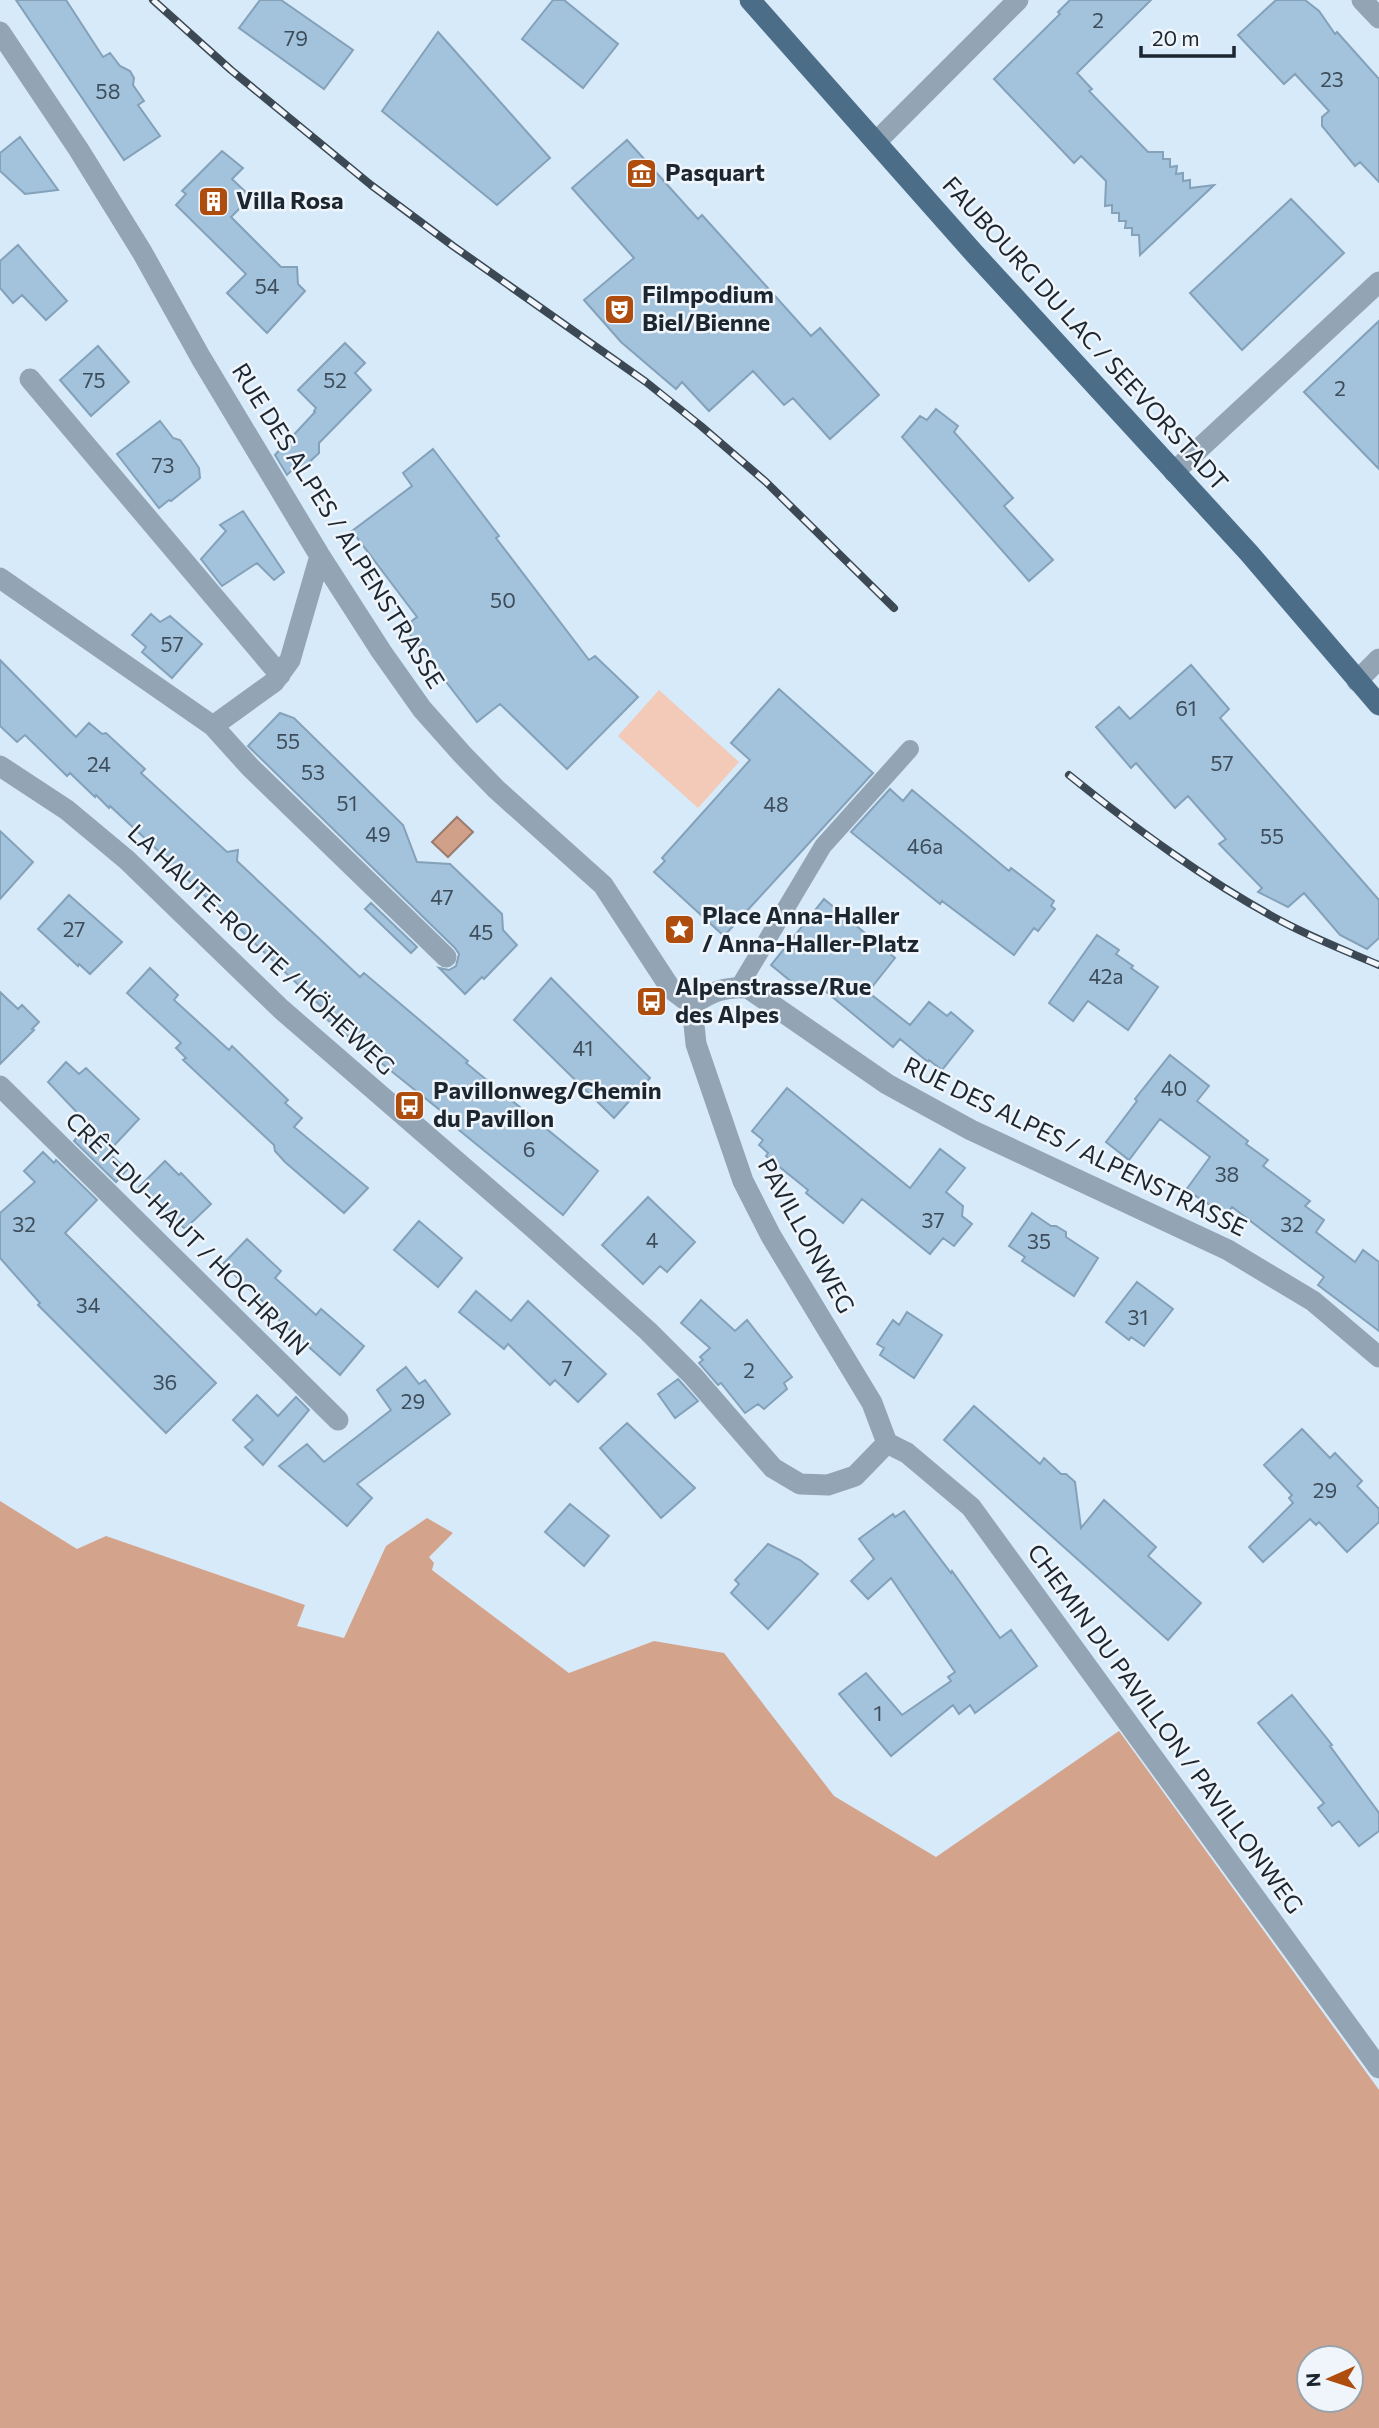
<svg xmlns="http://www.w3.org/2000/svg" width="1379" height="2428" font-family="Commissioner,sans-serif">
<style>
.green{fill:#f2cab7}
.forest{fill:#d4a38b;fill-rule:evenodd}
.water{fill:#d1a088;stroke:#9a7b6e;stroke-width:2}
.building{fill:#a3c2db;stroke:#83a1b9;stroke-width:2}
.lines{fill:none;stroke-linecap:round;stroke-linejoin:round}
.lane{stroke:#93a5b4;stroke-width:18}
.street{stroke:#93a5b4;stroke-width:21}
.primary{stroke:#4c6d88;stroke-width:21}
.rail-casing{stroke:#3c4853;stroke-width:8}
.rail{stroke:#eff5fb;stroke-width:5;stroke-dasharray:16;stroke-linecap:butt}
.labels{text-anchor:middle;stroke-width:5;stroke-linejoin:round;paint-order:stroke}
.number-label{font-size:21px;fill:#3d4d5b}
.poi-label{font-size:24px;font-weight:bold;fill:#1b2630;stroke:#eff5fb;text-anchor:start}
.street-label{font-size:24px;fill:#1b2630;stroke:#eff5fb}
</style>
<rect width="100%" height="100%" fill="#d7eafa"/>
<path class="green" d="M 659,690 L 739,762 L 698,808 L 618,736 Z"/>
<path class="forest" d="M 0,1501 L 77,1549 L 106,1536 L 305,1605 L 297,1626 L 344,1638 L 386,1546 L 427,1518 L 453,1533 L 429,1557 L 434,1563 L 432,1570 L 569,1673 L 654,1641 L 724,1653 L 834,1796 L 936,1857 L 1119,1731 L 1379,2090 L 1379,2428 L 0,2428 ZM 1309,2358 L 1351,2358 L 1351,2400 L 1309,2400 Z"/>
<path class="water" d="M 457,817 L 473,832 L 448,857 L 432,842 Z"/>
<path class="building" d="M 16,0 L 66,0 L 103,57 L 110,53 L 120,66 L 130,71 L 134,78 L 133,85 L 144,101 L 138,105 L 160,136 L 124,160 Z
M 260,0 L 281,0 L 353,50 L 324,89 L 239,28 Z
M 553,0 L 564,0 L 618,44 L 583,88 L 522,39 Z
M 1070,0 L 1151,0 L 1077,73 L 1092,89 L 1089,91 L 1148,152 L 1163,152 L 1163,159 L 1170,159 L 1170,167 L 1177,166 L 1176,174 L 1183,173 L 1183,181 L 1190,180 L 1190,188 L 1214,185 L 1140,255 L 1139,235 L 1132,235 L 1132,228 L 1125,228 L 1126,221 L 1119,221 L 1119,213 L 1112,213 L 1112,205 L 1105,206 L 1106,181 L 1081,156 L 1074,163 L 994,79 L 1060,14 L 1058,12 Z
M 1276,0 L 1305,0 L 1319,11 L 1335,34 L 1337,32 L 1379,79 L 1379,182 L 1360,162 L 1355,166 L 1322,126 L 1322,117 L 1329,111 L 1295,74 L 1284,84 L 1238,35 Z
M 438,32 L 550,158 L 497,205 L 382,111 Z
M 20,137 L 58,190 L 25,194 L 0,171 L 0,153 Z
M 627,140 L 698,219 L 702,215 L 811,336 L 820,328 L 879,395 L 830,439 L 793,398 L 784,405 L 753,371 L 709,411 L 682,382 L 676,389 L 621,342 L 584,300 L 634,258 L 572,188 Z
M 222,151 L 243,168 L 232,179 L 251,197 L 231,217 L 281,267 L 297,267 L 298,284 L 305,291 L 267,333 L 227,293 L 246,274 L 176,205 L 186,194 L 182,191 Z
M 1291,199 L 1344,253 L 1242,350 L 1190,293 Z
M 18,245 L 67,301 L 46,320 L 22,295 L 13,303 L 0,288 L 0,261 Z
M 1379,321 L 1379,469 L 1304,392 Z
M 345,343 L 365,363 L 355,373 L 371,390 L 319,443 L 319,453 L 302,469 L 298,464 L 287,475 L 275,455 L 315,412 L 314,411 L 316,408 L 298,390 Z
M 98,346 L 129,382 L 91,416 L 60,380 Z
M 936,409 L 958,426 L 954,432 L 1013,498 L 1004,506 L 1053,560 L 1029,581 L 902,437 L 920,416 L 927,420 Z
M 160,421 L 173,438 L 180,440 L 185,447 L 199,468 L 200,478 L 171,501 L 169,500 L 159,508 L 117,454 Z
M 433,449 L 499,536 L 496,538 L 589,660 L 595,656 L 638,697 L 567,769 L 500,704 L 477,722 L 404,627 L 417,617 L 352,531 L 412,486 L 403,473 Z
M 243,511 L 284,572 L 274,580 L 257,563 L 222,586 L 201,559 L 226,531 L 220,525 Z
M 151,614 L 160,622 L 170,616 L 202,644 L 172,678 L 142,652 L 146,647 L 132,635 Z
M 0,660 L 76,737 L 89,723 L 102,734 L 106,733 L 145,769 L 141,773 L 227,852 L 238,850 L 237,861 L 360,977 L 364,973 L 468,1061 L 466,1063 L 598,1171 L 563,1215 L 459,1130 L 461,1127 L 325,1018 L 329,1014 L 185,877 L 184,878 L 164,860 L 166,858 L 110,806 L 109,808 L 96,795 L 95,797 L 70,773 L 67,776 L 25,735 L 17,742 L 0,726 Z
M 1191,665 L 1229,709 L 1220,718 L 1379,900 L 1379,938 L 1367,949 L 1340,935 L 1304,893 L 1288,907 L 1258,892 L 1262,888 L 1219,844 L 1226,839 L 1188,796 L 1175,808 L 1136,763 L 1131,768 L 1096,727 L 1119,707 L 1130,719 Z
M 779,689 L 873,773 L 724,936 L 654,872 L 665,861 L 662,858 L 750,760 L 731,743 Z
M 280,713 L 294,718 L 403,825 L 417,862 L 450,864 L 502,914 L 503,930 L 517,945 L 484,979 L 482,977 L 465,994 L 439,968 L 449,970 L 456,966 L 459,954 L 455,948 L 248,746 Z
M 890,789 L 903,801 L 912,790 L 1009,871 L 1011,868 L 1054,901 L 1051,906 L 1055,909 L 1038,931 L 1034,928 L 1014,955 L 942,901 L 940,904 L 851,832 Z
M 0,831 L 33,862 L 0,899 Z
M 69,895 L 122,942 L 90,974 L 79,964 L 78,966 L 38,929 Z
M 824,899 L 895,958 L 868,992 L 910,1025 L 929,1002 L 947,1016 L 951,1012 L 973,1031 L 942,1070 L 929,1060 L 928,1062 L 900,1039 L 893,1047 L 813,981 L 804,992 L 771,965 Z
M 371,903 L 417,947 L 411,953 L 365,909 Z
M 1097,935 L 1119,950 L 1116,954 L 1133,966 L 1131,968 L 1158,987 L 1128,1030 L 1088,1001 L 1073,1021 L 1049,1003 Z
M 150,968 L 178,995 L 174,1000 L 229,1050 L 232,1046 L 288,1100 L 285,1103 L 302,1118 L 294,1127 L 368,1188 L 344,1213 L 285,1162 L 275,1151 L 274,1145 L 183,1060 L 186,1058 L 176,1048 L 181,1043 L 127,993 Z
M 551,978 L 650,1078 L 614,1118 L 514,1020 Z
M 0,992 L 18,1009 L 22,1005 L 39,1022 L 32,1029 L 34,1030 L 0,1064 Z
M 1170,1055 L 1209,1086 L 1197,1101 L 1248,1141 L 1246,1144 L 1268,1160 L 1263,1166 L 1310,1201 L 1305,1206 L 1324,1220 L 1316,1232 L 1355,1262 L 1363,1250 L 1379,1262 L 1379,1331 L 1318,1285 L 1324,1277 L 1232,1207 L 1226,1215 L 1186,1190 L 1210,1157 L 1160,1119 L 1129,1160 L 1106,1142 L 1137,1101 L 1135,1099 Z
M 66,1062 L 79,1074 L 86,1068 L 139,1119 L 108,1152 L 127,1170 L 116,1182 L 74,1141 L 88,1124 L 48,1082 Z
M 787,1088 L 910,1188 L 940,1149 L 965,1168 L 946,1192 L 963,1206 L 962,1216 L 972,1224 L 954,1246 L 943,1238 L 930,1254 L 862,1199 L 843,1223 L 806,1193 L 808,1190 L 766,1156 L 768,1153 L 759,1145 L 763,1140 L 752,1131 Z
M 43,1152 L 54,1163 L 56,1160 L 97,1200 L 65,1233 L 216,1383 L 166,1433 L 38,1305 L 40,1303 L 0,1258 L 0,1213 L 35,1182 L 24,1171 Z
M 165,1161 L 179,1175 L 181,1173 L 211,1204 L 185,1229 L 139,1187 Z
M 648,1197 L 695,1242 L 667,1272 L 660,1266 L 643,1284 L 602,1245 Z
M 1032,1213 L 1051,1226 L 1056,1226 L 1066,1232 L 1066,1237 L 1098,1258 L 1074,1296 L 1022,1261 L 1025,1257 L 1009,1246 Z
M 419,1221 L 462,1258 L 438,1287 L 394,1250 Z
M 247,1239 L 281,1271 L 275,1278 L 316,1315 L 321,1309 L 364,1346 L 340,1375 L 271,1313 L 273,1311 L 223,1264 Z
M 1137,1282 L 1173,1309 L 1144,1346 L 1131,1337 L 1129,1340 L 1106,1322 Z
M 476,1291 L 511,1321 L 528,1301 L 606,1374 L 578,1402 L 555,1380 L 550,1385 L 508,1344 L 504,1349 L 459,1312 Z
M 701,1300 L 735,1331 L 747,1320 L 792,1377 L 784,1383 L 787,1389 L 764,1409 L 758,1404 L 745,1413 L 721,1383 L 718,1385 L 699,1363 L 703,1360 L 700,1357 L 710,1348 L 681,1323 Z
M 907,1312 L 942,1335 L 914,1378 L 880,1355 L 884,1348 L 877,1344 L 893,1320 L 899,1325 Z
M 406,1367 L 419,1384 L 425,1380 L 450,1414 L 357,1484 L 372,1498 L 347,1526 L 279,1466 L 307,1444 L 324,1462 L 363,1432 L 391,1410 L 377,1390 Z
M 678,1379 L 698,1401 L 675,1418 L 658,1394 Z
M 257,1395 L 278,1416 L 296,1397 L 309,1410 L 263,1465 L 245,1447 L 253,1440 L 233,1420 Z
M 974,1406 L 1040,1464 L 1044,1458 L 1061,1474 L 1066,1474 L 1075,1482 L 1081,1528 L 1104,1500 L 1156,1547 L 1148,1556 L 1201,1603 L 1168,1640 L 944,1440 Z
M 627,1423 L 695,1488 L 661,1518 L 600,1448 Z
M 1302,1429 L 1330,1458 L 1335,1453 L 1362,1481 L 1357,1486 L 1379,1509 L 1379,1522 L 1347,1552 L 1319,1522 L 1316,1525 L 1310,1519 L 1263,1562 L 1249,1547 L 1293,1503 L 1289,1498 L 1292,1495 L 1264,1465 Z
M 570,1504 L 609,1536 L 584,1566 L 545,1532 Z
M 904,1511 L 951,1573 L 952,1571 L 1000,1638 L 1011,1630 L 1037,1666 L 975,1713 L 970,1705 L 959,1714 L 953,1705 L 891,1756 L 839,1694 L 866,1673 L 902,1715 L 951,1681 L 948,1677 L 955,1672 L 891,1578 L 868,1599 L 851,1581 L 874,1559 L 859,1539 L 893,1514 L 895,1517 Z
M 768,1544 L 800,1560 L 818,1574 L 768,1629 L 731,1593 L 739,1584 L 735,1580 Z
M 1292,1695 L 1332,1745 L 1330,1746 L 1379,1813 L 1379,1831 L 1359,1846 L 1339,1821 L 1332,1826 L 1318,1808 L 1324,1803 L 1258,1723 Z"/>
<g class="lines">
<path class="lane" d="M 739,987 L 823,846 L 910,749"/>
<path class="street" d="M 1362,0 L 1379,18
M 0,32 L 79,150 L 142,252 L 201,358 L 320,556 L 381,651 L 422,709 L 462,754 L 496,789 L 603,885 L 671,989 L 692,1005
M 876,142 L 1018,0
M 30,379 L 280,675
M 1174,472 L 1379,282
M 0,578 L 213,726 L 274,682 L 290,660 L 320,556
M 1357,681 L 1379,659
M 213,726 L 250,767 L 446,957
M 0,766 L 67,810 L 127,860 L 281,1009 L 538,1232 L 648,1331 L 693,1376 L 773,1468 L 800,1484 L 828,1485 L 855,1476 L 887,1443
M 692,1005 C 711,992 725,986 748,988 L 887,1084 L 971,1130 L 1228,1250 L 1313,1301 L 1379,1357
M 692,1005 L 696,1044 L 743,1181 L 771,1236 L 872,1403 L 887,1443
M 0,1086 L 338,1420
M 887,1443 L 907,1453 L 971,1507 L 1379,2068"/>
<path class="primary" d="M 750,0 L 973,252 L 1249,553 L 1379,705"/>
<defs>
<path id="rail" d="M 153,0 L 231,70 L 371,185 L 453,246 L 646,382 L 701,426 L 766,482 L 894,608
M 1069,775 C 1136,829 1205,880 1281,921 C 1313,938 1346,951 1379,965"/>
</defs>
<use href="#rail" class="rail-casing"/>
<use href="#rail" class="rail"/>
</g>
<defs>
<symbol id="museum-square" viewBox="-11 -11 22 22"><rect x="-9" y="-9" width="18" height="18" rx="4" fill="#ae4d0d" stroke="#eff5fb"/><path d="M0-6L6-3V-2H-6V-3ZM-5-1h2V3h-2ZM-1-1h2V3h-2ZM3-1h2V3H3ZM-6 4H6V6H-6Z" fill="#fff"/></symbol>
<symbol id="building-square" viewBox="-11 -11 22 22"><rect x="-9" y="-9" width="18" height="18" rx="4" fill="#ae4d0d" stroke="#eff5fb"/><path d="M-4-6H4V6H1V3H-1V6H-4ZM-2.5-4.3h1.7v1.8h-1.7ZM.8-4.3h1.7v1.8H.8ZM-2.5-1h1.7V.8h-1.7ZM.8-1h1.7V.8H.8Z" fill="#fff"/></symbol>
<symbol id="theatre-square" viewBox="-11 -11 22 22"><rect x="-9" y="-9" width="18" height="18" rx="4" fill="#ae4d0d" stroke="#eff5fb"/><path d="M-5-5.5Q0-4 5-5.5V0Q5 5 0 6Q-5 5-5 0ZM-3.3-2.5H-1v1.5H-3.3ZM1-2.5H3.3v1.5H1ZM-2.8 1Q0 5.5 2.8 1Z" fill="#fff"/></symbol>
<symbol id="sight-square" viewBox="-11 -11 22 22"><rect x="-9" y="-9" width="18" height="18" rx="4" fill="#ae4d0d" stroke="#eff5fb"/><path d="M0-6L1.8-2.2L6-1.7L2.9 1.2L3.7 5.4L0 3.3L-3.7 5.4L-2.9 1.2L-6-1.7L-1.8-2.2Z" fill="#fff"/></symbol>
<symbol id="bus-square" viewBox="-11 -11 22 22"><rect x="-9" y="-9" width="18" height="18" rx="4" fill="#ae4d0d" stroke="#eff5fb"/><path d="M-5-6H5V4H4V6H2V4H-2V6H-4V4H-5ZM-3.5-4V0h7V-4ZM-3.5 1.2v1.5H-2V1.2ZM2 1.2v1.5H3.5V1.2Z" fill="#fff"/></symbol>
</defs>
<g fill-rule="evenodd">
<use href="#museum-square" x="624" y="156" width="35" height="35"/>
<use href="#building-square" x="196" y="184" width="35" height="35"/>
<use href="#theatre-square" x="602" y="292" width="35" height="35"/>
<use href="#sight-square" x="662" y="912" width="35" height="35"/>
<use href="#bus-square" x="634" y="984" width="35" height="35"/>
<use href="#bus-square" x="392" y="1088" width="35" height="35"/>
</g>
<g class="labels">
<g class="number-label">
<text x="1098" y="28">2</text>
<text x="296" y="46">79</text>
<text x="1332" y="87">23</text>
<text x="108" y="99">58</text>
<text x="267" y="294">54</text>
<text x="94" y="388">75</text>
<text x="335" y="388">52</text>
<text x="1340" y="396">2</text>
<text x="163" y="473">73</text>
<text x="503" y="608">50</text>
<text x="172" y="652">57</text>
<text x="1186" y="716">61</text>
<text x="288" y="749">55</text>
<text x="1222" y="771">57</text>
<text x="99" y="772">24</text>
<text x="313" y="780">53</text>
<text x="347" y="811">51</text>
<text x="776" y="812">48</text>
<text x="378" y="842">49</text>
<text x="1272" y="844">55</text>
<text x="925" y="854">46a</text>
<text x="442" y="905">47</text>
<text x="74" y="937">27</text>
<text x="481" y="940">45</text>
<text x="1106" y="984">42a</text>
<text x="583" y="1056">41</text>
<text x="1174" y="1096">40</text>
<text x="529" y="1157">6</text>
<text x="1227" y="1182">38</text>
<text x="933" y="1228">37</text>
<text x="24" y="1232">32</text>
<text x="1292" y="1232">32</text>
<text x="652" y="1248">4</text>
<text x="1039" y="1249">35</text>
<text x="88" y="1313">34</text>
<text x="1138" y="1325">31</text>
<text x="567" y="1376">7</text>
<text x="749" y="1378">2</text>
<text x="165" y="1390">36</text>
<text x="413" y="1409">29</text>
<text x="1325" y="1498">29</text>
<text x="878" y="1721">1</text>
</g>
<g class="poi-label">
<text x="665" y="181">Pasquart</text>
<text x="236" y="209">Villa Rosa</text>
<text x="642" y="303">Filmpodium<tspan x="642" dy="28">Biel/Bienne</tspan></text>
<text x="702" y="924">Place Anna-Haller<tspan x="702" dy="28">/ Anna-Haller-Platz</tspan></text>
<text x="675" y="995">Alpenstrasse/Rue<tspan x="675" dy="28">des Alpes</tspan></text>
<text x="433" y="1099">Pavillonweg/Chemin<tspan x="433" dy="28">du Pavillon</tspan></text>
</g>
<g class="street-label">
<text transform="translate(1085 334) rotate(48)" y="8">FAUBOURG DU LAC / SEEVORSTADT</text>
<text transform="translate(338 526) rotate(58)" y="8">RUE DES ALPES / ALPENSTRASSE</text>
<text transform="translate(261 950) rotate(43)" y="8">LA HAUTE-ROUTE / HÖHEWEG</text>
<text transform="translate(1075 1147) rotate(26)" y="8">RUE DES ALPES / ALPENSTRASSE</text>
<text transform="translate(187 1234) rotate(45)" y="8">CRÊT-DU-HAUT / HOCHRAIN</text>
<text transform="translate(806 1236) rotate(61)" y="8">PAVILLONWEG</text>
<text transform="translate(1165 1729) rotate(54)" y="8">CHEMIN DU PAVILLON / PAVILLONWEG</text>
</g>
</g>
<g transform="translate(1330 2379) rotate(267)"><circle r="33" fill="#eff5fb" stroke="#9aa2aa" stroke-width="2"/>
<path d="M0-5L12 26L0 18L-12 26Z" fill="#ae4d0d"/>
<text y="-10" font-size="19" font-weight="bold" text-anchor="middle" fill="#1b2630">N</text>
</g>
<path d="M1141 46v10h93v-10" fill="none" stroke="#1b2630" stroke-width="3.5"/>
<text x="1152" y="46" font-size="21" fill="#1b2630" stroke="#eff5fb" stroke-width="5" paint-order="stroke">20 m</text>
</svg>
